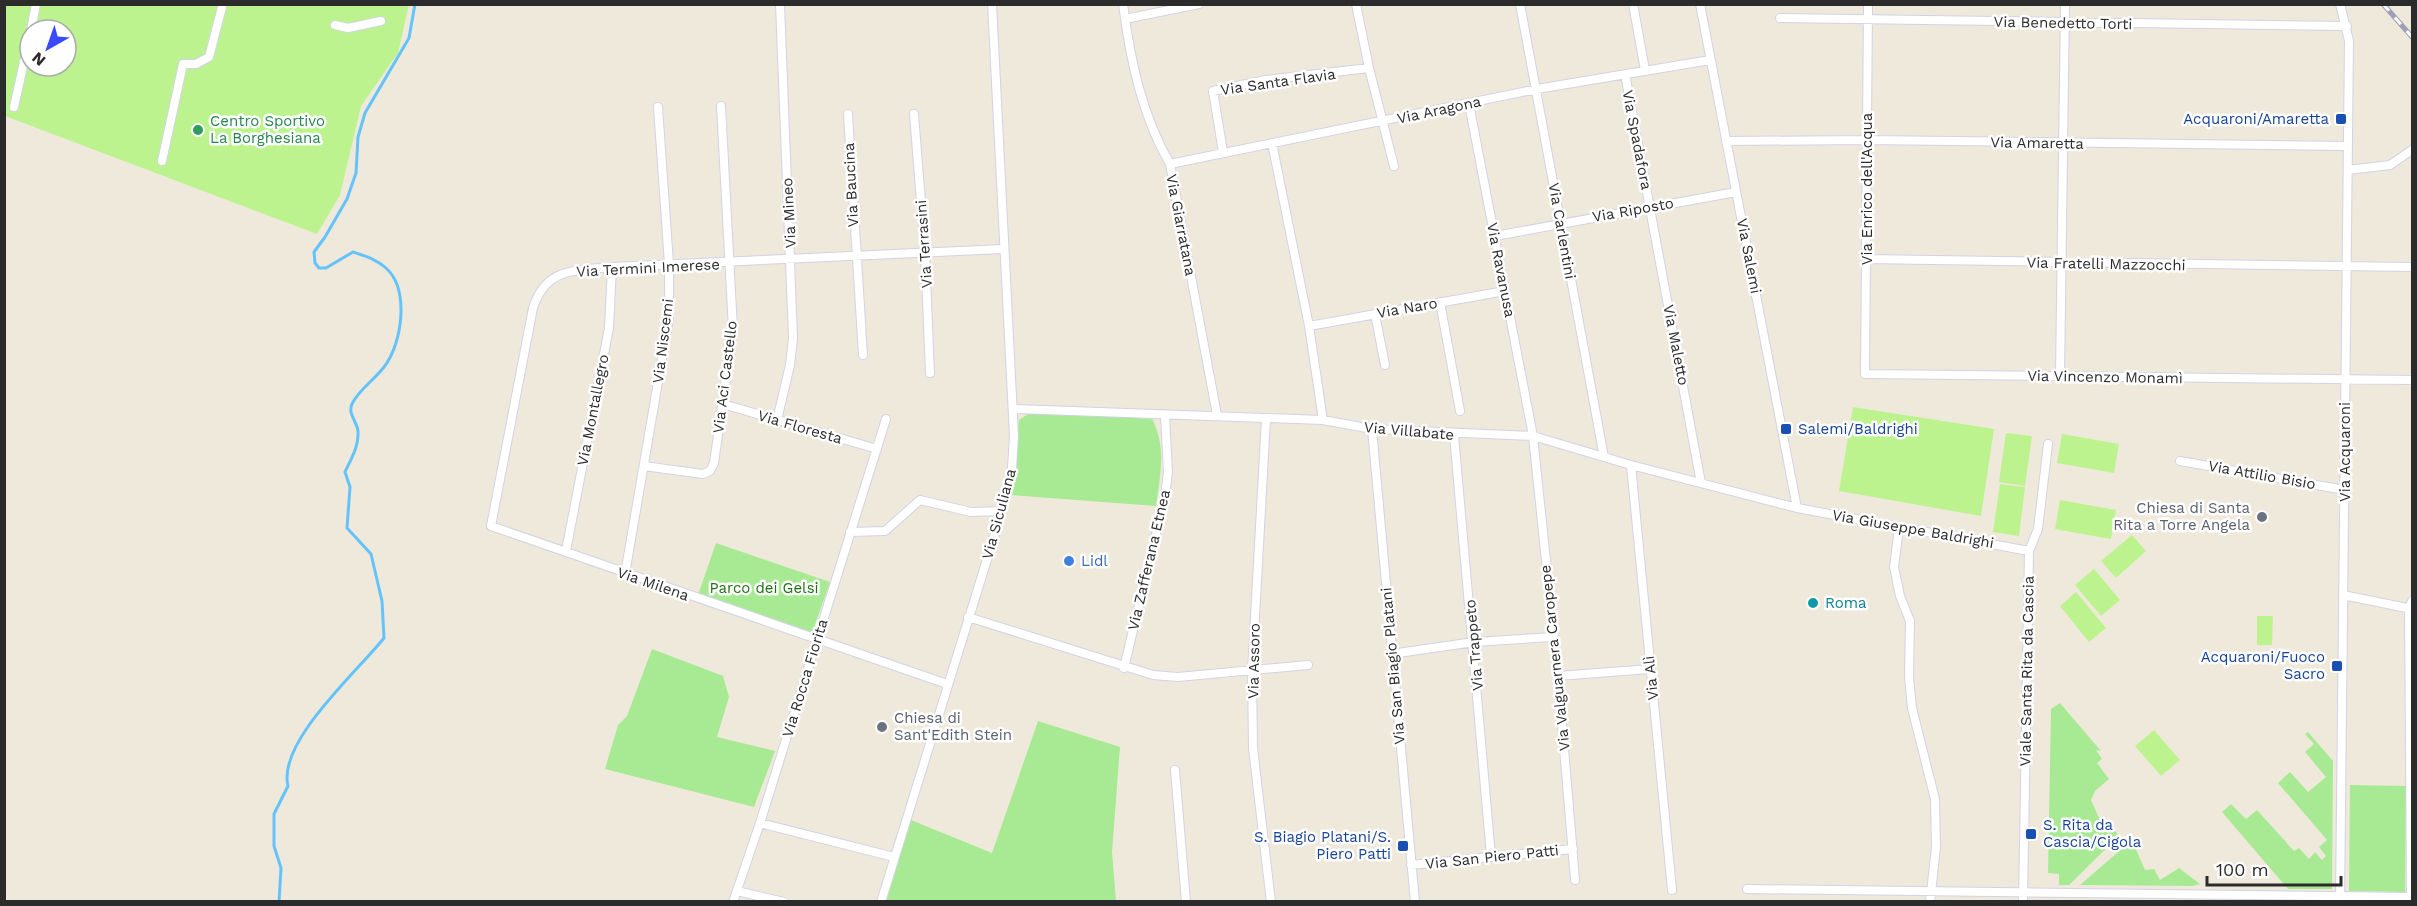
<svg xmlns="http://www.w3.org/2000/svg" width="2417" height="906" font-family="'Work Sans',sans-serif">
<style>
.green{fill:#a8ea93}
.pitch{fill:#bdf38e;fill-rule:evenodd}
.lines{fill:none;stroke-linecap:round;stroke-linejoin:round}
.stream{stroke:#65c3fb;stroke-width:3}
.street-casing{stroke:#d1d3e6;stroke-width:10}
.street{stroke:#fff;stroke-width:8}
.rail-casing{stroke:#9e9fb8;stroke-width:5}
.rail{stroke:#fff;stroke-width:3;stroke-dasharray:9;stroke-linecap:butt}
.transit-dot{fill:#1a4fb4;stroke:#fff;stroke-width:2}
.leisure-dot{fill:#2e9e5b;stroke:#fff;stroke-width:2}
.worship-dot{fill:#6b7280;stroke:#fff;stroke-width:2}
.shop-dot{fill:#3f7fe0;stroke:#fff;stroke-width:2}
.culture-dot{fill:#0f9aa8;stroke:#fff;stroke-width:2}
.labels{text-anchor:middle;stroke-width:5;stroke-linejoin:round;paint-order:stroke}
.street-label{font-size:15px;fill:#2b2b2b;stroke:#fff}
.transit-label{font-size:15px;fill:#164399;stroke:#fff;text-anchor:end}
.leisure-label{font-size:15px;fill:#27864d;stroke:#fff;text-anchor:start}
.worship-label{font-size:15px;fill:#5b616d;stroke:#fff;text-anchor:end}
.shop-label{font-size:15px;fill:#366cbe;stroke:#fff;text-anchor:start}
.park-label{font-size:15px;fill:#1d7113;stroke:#fff}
.culture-label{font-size:15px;fill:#0d838f;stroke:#fff;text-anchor:start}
</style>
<rect width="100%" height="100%" fill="#efe9dc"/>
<path class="green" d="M 1031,412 L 1152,419 C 1167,447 1160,476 1156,506 L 1011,495 L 1019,420 Z
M 716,543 L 830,582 L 812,633 L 698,595 Z
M 652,649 L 723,676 L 729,697 L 717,737 L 775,751 L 754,807 L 605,769 L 618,725 L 627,716 Z
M 2060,703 L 2101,751 L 2096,750 L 2102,759 L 2097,763 L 2109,779 L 2095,791 L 2091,800 L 2100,820 L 2113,828 L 2119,836 L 2069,885 L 2059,885 L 2059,874 L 2048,873 L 2051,709 Z
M 1038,721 L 1120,747 L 1112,852 L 1116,901 L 881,902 L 906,818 L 992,853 Z
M 2308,732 L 2333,761 L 2332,889 L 2288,889 L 2222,812 L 2231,804 L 2246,819 L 2257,810 L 2294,851 L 2299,848 L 2309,859 L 2315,852 L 2322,860 L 2326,856 L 2319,847 L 2327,840 L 2278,783 L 2290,772 L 2308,792 L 2326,777 L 2305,752 L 2314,744 L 2305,734 Z
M 2350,785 L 2406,786 L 2405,892 L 2349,891 Z
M 2132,840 L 2145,870 L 2154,869 L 2160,880 L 2179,868 L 2200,884 L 2193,886 L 2080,885 Z"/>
<path class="pitch" d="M 409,4 L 398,53 L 361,106 L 340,195 L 317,234 L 5,116 L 4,5 ZM 30,30 L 66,30 L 66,66 L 30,66 Z
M 1853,407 L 1994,429 L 1981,516 L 1839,491 Z
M 2006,433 L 2032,436 L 2025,486 L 1999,482 Z
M 2062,434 L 2119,444 L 2114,473 L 2057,463 Z
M 2000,484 L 2025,487 L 2019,536 L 1993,532 Z
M 2060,500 L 2116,510 L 2111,539 L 2055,529 Z
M 2132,535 L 2146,551 L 2116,578 L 2101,561 Z
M 2094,569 L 2120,600 L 2101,616 L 2075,585 Z
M 2076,592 L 2106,628 L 2089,642 L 2060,606 Z
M 2257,616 L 2273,616 L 2272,645 L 2257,645 Z
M 2154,730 L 2180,760 L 2161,776 L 2135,746 Z"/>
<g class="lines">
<path class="stream" d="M 279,902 L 281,868 L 274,846 L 274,814 L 288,786 C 277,742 358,671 384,638 L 382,601 L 371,554 L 347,528 L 350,487 L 345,472 C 351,459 359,446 358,432 C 358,422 346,413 353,402 C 360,389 375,379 384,367 C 402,344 410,290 386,268 C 376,259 365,256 353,252 L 326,268 L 319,268 L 315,263 L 314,252 L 325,237 L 347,199 L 356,173 L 358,137 L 365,113 L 409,38 L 415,4"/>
<defs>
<path id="street" d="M 1123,4 C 1130,59 1142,116 1170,164 L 1217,415
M 1356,4 L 1369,68 L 1394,166
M 1520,4 L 1604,457
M 1633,4 L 1645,70
M 1700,4 L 1797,508
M 1868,4 L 1865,374 L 2412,380
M 2340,4 L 2349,41 L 2340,902
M 1780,18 L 2347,26
M 1125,19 L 1199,4
M 335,25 L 348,28 L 381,21
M 31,30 L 36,4
M 1625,74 L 1701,483
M 1469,104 L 1533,436 L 1558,676 L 1575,880
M 14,107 L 30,35
M 848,114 L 863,355
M 914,114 L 925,252 L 930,373
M 1726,141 L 1867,140 L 2348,146
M 1272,143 L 1309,326 L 1323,420
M 1223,152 L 1213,91 L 1266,80 L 1369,68
M 162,161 L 183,64 L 196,64 L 209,57 L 222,7
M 1170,164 L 1537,89 L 1710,60
M 2348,170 L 2390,165 L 2412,150
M 1495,236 L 1736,192
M 1866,259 L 2412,267
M 1440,302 L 1460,411
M 1375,314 L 1385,365
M 1309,326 L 1505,291
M 2060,377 L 2065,4
M 723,404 L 877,449
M 1013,409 L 1323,420 L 1372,429 L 1533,436 L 1631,465 L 1797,508 L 2029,551
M 1266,419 L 1252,671 L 1253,748 L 1271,902
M 777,420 L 790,365 L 793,338 L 780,4
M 1372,429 L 1415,902
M 1454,435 L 1491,856
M 2180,461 L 2345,490
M 1631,465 L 1672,890
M 644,466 L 703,474 L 710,471 L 714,463 L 733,329 L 721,106
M 1899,527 L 1894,567 L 1900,596 L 1910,621 L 1909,677 L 1912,708 L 1935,799 L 1936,847 L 1930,902
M 850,532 L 885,531 L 920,500 L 971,512 L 1002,511
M 566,551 L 609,328 L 612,267
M 625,574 L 669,318 L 669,264 L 658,107
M 2343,595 L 2412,609
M 968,617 L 1153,675 L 1178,677 L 1308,665
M 1391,654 L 1474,642 L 1552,637
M 1124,668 L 1165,496 L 1168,472 L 1165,416
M 1558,676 L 1650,669
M 947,684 L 491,526 L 533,308 C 546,267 575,271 612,267 L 1003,249
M 1175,770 L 1186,902
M 760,823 L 894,857
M 1411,865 L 1573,849
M 1747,889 L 2412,897
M 737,891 L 784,902
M 2411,897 L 2409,608 L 2412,601
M 733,902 L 760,823 L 886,419
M 881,902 L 1002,511 L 1012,468 L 1014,436 L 992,4
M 2023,902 L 2029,551 L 2038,529 L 2048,444"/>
</defs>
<use href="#street" class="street-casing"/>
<use href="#street" class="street"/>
<defs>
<path id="rail" d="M 2383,4 L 2412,37"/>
</defs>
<use href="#rail" class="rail-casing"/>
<use href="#rail" class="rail"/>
</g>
<g class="transit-dot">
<rect x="2335" y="113" width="12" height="12" rx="3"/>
<rect x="1780" y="423" width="12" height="12" rx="3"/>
<rect x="2331" y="660" width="12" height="12" rx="3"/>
<rect x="2025" y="828" width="12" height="12" rx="3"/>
<rect x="1397" y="840" width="12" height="12" rx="3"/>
</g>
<circle class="leisure-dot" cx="198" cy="130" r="6"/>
<g class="worship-dot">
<circle cx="2262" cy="517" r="6"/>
<circle cx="882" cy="727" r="6"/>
</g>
<circle class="shop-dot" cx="1069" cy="561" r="6"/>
<circle class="culture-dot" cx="1813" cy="603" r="6"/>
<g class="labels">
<g class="street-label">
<text transform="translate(2063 23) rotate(1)" y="5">Via Benedetto Torti</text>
<text transform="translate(1278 82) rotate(-8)" y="5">Via Santa Flavia</text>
<text transform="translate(1439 110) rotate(-12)" y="5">Via Aragona</text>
<text transform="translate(1637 140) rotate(79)" y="5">Via Spadafora</text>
<text transform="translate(2037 143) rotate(1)" y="5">Via Amaretta</text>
<text transform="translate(851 185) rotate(-93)" y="5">Via Baucina</text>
<text transform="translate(1867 189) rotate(-90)" y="5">Via Enrico dell'Acqua</text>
<text transform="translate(1633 210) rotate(-10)" y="5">Via Riposto</text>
<text transform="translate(789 213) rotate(-93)" y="5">Via Mineo</text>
<text transform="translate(1181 225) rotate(79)" y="5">Via Giarratana</text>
<text transform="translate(1562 231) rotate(80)" y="5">Via Carlentini</text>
<text transform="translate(924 244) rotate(-94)" y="5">Via Terrasini</text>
<text transform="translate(1749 256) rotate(79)" y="5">Via Salemi</text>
<text transform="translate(2106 264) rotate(1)" y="5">Via Fratelli Mazzocchi</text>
<text transform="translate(648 268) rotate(-3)" y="5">Via Termini Imerese</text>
<text transform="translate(1501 270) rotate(79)" y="5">Via Ravanusa</text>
<text transform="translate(1407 308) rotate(-10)" y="5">Via Naro</text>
<text transform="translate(663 341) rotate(-83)" y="5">Via Niscemi</text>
<text transform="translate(1676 345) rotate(79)" y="5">Via Maletto</text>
<text transform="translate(725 377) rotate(-83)" y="5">Via Aci Castello</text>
<text transform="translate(2105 377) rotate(1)" y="5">Via Vincenzo Monamì</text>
<text transform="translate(593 410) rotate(-79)" y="5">Via Montallegro</text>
<text transform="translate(800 427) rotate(16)" y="5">Via Floresta</text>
<text transform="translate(1409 431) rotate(5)" y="5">Via Villabate</text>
<text transform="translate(2345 452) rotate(-90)" y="5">Via Acquaroni</text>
<text transform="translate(2262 475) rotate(10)" y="5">Via Attilio Bisio</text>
<text transform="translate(999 514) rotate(-75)" y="5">Via Siculiana</text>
<text transform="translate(1913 529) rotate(10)" y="5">Via Giuseppe Baldrighi</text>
<text transform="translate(1149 560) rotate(-77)" y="5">Via Zafferana Etnea</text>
<text transform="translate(653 584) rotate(19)" y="5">Via Milena</text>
<text transform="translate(1474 645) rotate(-95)" y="5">Via Trappeto</text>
<text transform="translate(1555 658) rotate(-96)" y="5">Via Valguarnera Caropepe</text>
<text transform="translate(1254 661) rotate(-89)" y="5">Via Assoro</text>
<text transform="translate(1393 666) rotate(-95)" y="5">Via San Biagio Platani</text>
<text transform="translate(2027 671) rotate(-89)" y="5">Viale Santa Rita da Cascia</text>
<text transform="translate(805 678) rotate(-73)" y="5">Via Rocca Fiorita</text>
<text transform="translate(1651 678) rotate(-96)" y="5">Via Alì</text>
<text transform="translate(1492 857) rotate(-6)" y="5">Via San Piero Patti</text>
</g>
<g class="transit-label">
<text x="2329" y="124">Acquaroni/Amaretta</text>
<text x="1798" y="434" text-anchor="start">Salemi/Baldrighi</text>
<text x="2325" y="662">Acquaroni/Fuoco<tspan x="2325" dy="17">Sacro</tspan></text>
<text x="2043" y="830" text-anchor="start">S. Rita da<tspan x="2043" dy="17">Cascia/Cigola</tspan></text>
<text x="1391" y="842">S. Biagio Platani/S.<tspan x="1391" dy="17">Piero Patti</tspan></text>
</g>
<g class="leisure-label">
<text x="210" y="126">Centro Sportivo<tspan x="210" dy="17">La Borghesiana</tspan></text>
</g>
<g class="worship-label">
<text x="2250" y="513">Chiesa di Santa<tspan x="2250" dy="17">Rita a Torre Angela</tspan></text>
<text x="894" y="723" text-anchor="start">Chiesa di<tspan x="894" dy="17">Sant'Edith Stein</tspan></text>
</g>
<g class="shop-label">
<text x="1081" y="566">Lidl</text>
</g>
<g class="park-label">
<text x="764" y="593">Parco dei Gelsi</text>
</g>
<g class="culture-label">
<text x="1825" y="608">Roma</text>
</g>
</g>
<rect width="2417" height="906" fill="none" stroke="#2b2b2b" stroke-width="12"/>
<g transform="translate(48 48) rotate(220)"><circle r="28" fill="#ffffff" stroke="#aaaaaa" stroke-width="1.5"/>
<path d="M0-4.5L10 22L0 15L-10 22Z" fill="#3949ff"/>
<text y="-9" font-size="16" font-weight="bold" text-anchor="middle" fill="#2b2b2b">N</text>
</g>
<path d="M2207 876v9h134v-9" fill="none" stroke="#2b2b2b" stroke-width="3"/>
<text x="2216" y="876" font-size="18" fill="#2b2b2b" stroke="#ffffff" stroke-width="4.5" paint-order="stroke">100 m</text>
</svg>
